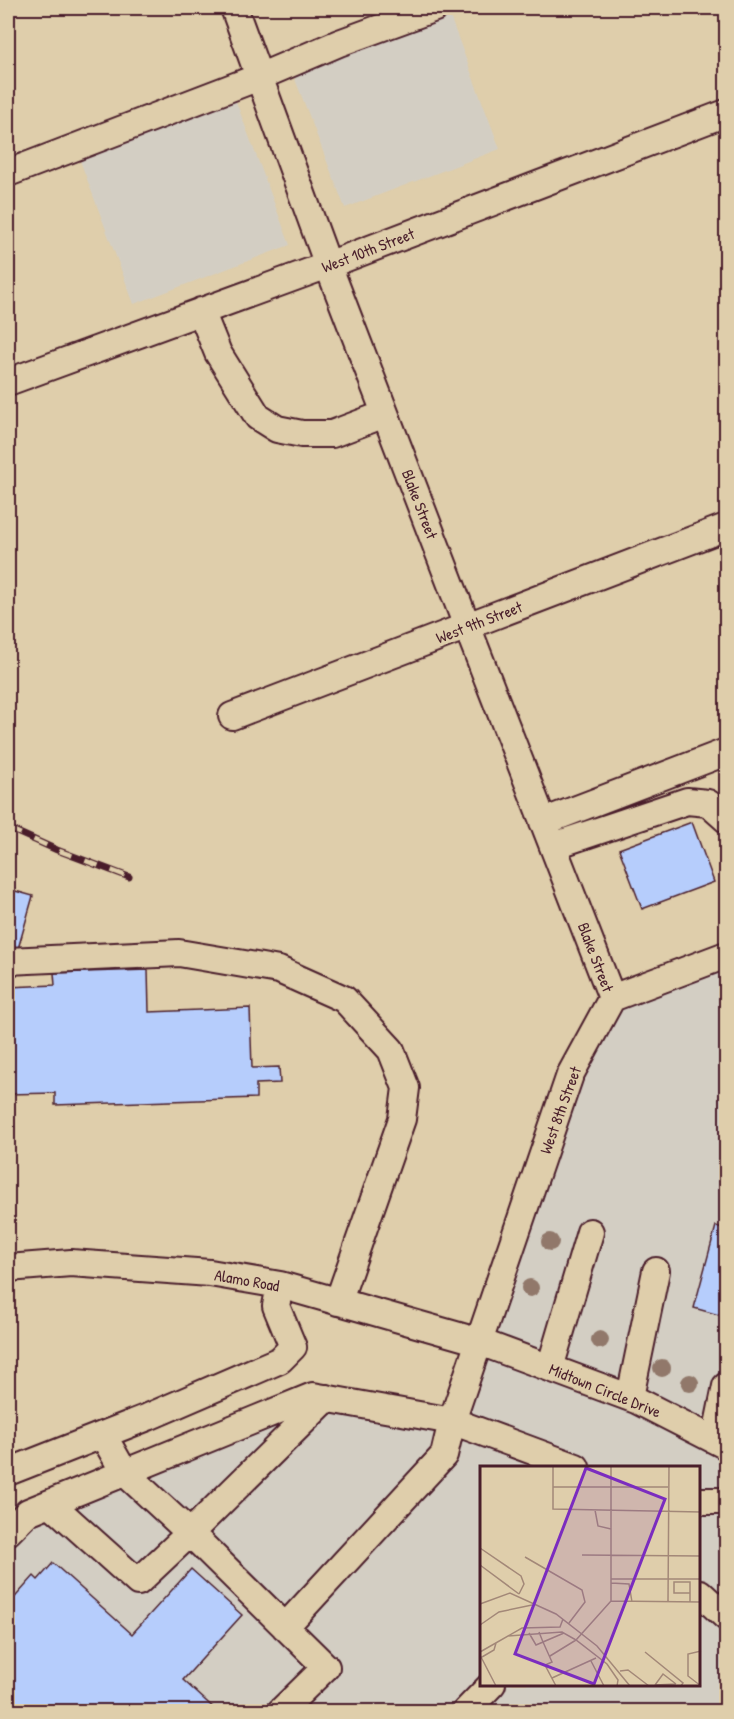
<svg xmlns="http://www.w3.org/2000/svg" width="734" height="1719" font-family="'Patrick Hand',sans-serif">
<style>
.built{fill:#d3cec3;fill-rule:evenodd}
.building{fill:#b6cdfc;stroke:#4a1f2b;stroke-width:1.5}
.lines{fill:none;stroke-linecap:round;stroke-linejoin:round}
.minor-casing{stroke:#4a1f2b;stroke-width:30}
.minor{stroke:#dfceab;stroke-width:26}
.rail-casing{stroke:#4a1f2b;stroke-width:7}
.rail{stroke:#dfceab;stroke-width:4.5;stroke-dasharray:14;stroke-linecap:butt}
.tree{fill:#91786b}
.labels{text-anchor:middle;stroke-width:6;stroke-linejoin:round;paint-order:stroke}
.street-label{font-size:16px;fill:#4a1f2b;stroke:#dfceab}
.inset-road{fill:none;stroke:#a38878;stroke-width:1.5}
.view{fill:#7b2cbf;fill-opacity:0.15;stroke:#7b2cbf;stroke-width:3}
.inset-edge{fill:none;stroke:#4a1f2b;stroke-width:3}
</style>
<rect width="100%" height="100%" fill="#dfceab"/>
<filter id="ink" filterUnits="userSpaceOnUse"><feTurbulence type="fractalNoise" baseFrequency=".0167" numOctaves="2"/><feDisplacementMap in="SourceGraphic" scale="12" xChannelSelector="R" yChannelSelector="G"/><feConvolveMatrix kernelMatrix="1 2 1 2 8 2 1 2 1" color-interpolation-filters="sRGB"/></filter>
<g filter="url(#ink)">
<path class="built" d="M 449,14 L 500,149 L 345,208 L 293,74 Z
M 235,99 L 290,245 L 134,304 L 79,158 Z
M 726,956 L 726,1711 L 8,1712 L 8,1532 L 313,1396 L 452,1420 L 612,998 ZM 482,1467 L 700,1467 L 700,1684 L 482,1684 Z"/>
<path class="building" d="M 692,822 L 714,882 L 642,909 L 619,849 Z
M 8,889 L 33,896 L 18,949 L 8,946 Z
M 148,970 L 149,1012 L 250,1008 L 252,1068 L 279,1067 L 280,1083 L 256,1084 L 256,1098 L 55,1105 L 55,1093 L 8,1094 L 8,987 L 55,985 L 54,973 Z
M 716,1226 L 726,1229 L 726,1317 L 694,1308 Z
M 53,1563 L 132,1634 L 191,1569 L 242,1615 L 183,1680 L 218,1712 L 8,1712 L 8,1605 L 34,1576 L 38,1580 Z"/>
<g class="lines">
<defs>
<path id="minor" d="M 234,8 L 328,265 L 467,626 L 612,998
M 8,173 L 259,77 L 339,43 L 435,8
M 201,311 L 218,353 L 258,417 L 277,429 L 302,434 L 332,434 L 385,414
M 8,382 L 328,265 L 726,113
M 232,716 L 726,527
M 543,822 L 726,752
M 553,846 L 687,801 L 708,803 L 726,819
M 8,961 L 179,953 L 279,970 L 344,999 L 391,1050 L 406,1088 L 402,1119 L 338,1302
M 8,1268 L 71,1263 L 210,1273 L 280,1285 L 480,1342 L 636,1400 L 726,1446
M 550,1368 L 590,1232
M 630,1397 L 656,1271
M 715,1440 L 726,1386
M 8,1472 L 148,1417 L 280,1360 L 293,1347 L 276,1306 L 280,1285
M 700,1501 L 726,1501
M 50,1503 L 138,1582 L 190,1533 L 124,1472 L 103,1435
M 8,1532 L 28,1512 L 313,1396 L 452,1421 L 570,1075 L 612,998 L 726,955
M 700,1593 L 726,1617
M 285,1627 L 444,1455 L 452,1421 L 576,1467
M 280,1712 L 326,1667 L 190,1533 L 327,1398
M 465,1712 L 492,1684"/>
</defs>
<use href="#minor" class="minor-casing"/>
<use href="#minor" class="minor"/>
<defs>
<path id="rail" d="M 8,828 L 57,850 L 129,877"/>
</defs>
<use href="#rail" class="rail-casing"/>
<use href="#rail" class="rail"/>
</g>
<g class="tree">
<circle cx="550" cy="1242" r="9"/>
<circle cx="530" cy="1288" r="9"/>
<circle cx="600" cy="1340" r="9"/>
<circle cx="662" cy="1368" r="9"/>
<circle cx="690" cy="1383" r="9"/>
</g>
</g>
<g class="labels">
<g class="street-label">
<text transform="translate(368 250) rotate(-21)" y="6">West 10th Street</text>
<text transform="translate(420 504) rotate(69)" y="6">Blake Street</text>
<text transform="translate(479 622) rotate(-21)" y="6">West 9th Street</text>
<text transform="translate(596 957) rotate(69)" y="6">Blake Street</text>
<text transform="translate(560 1110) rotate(-70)" y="6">West 8th Street</text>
<text transform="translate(247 1280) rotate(10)" y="6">Alamo Road</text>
<text transform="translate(605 1390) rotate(22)" y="6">Midtown Circle Drive</text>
</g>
</g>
<g transform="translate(480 1466)">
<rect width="220" height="220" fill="#dfceab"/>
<path class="inset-road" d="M 73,0 L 73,43 L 221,46M 73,21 L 188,21M 115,44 L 118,60 L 131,63M 0,82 L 41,110 L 44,118 L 39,128M 102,89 L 221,90M 45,91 L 102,124 L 105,136 L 89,157M 0,99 L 39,128M 131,113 L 221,113M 131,117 L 149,118 L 152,136M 210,127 L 194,127 L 194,116 L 210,116 L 210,136M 131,135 L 131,0M 188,136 L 189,0M 0,138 L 30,127 L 76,148 L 117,180 L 150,220M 0,159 L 19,146 L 52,139M 49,167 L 56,179 L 63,176 L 59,166M 28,170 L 82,166 L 96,174 L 131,135 L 221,136M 221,185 L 208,188 L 208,210 L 221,220M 0,186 L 42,162 L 80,161 L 83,153M 165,186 L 203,217 L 201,220M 0,189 L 16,220M 70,190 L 96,174 L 127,198 L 138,214 L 137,220M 2,191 L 14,184 L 16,177M 111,195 L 124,220M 140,205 L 148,204 L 169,220M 72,212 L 116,192M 175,219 L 183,208 L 196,218M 175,219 L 196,218M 76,220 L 65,199 L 72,196 L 63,176 L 84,167"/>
<path class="view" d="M 106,2 L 185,33 L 114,218 L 35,188 Z"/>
<rect width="220" height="220" class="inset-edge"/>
</g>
<rect width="734" height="1719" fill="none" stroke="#dfceab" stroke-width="30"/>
<rect x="15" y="15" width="704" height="1689" fill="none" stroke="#4a1f2b" stroke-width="2" filter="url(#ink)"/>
</svg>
